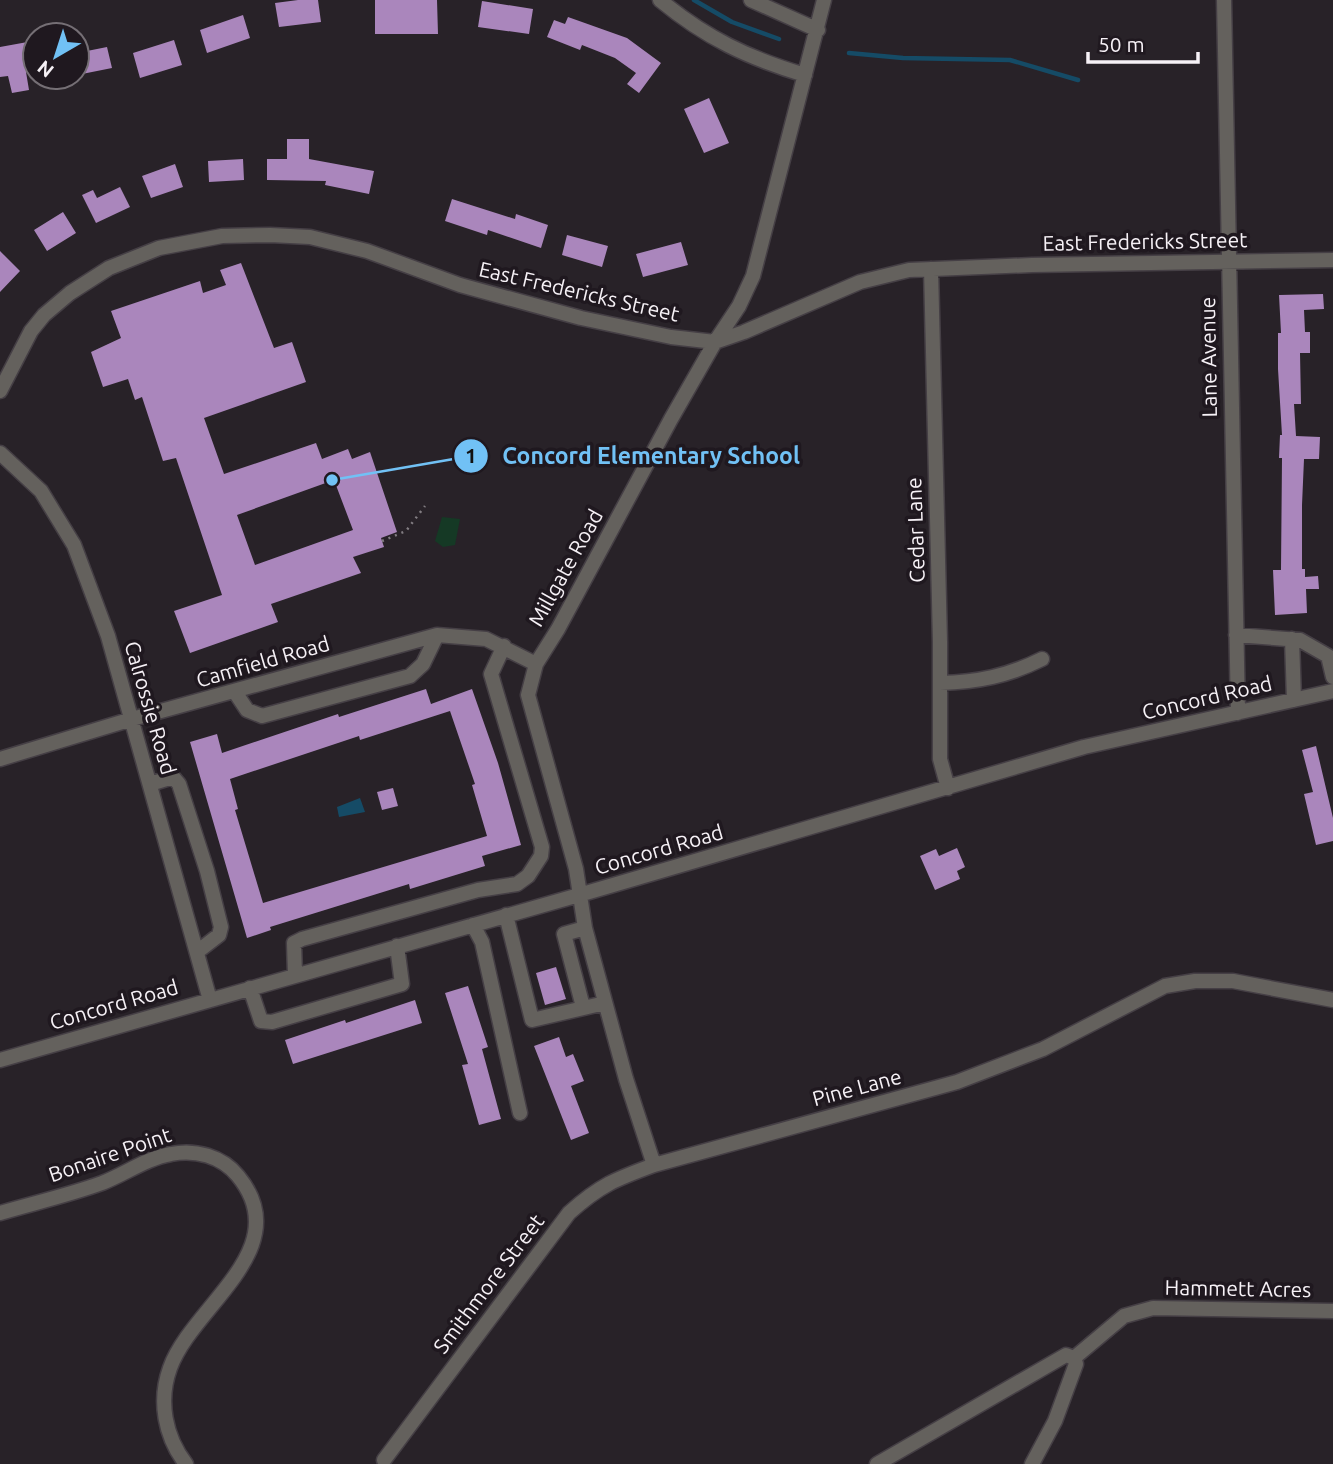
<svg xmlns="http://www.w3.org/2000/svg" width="1333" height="1464" font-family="Ubuntu,sans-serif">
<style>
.green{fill:#153925}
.water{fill:#154b66}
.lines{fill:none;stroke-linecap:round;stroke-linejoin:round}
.stream{stroke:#154b66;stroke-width:4.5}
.building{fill:#aa86bc;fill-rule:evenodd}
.minor-casing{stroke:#453f45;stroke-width:17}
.path{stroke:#827d82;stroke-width:2.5;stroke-dasharray:2 5;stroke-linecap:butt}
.minor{stroke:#64615d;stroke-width:14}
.labels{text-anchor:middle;stroke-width:7;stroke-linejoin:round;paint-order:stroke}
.street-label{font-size:21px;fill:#f6f1f6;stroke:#1f181f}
.leader{fill:none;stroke:#71c1f5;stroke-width:2.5}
.callout-dot{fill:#71c1f5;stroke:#1f181f;stroke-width:2.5}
.mark-label{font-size:21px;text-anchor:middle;font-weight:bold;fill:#111}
.callout-label{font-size:23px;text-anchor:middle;font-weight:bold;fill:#71c1f5;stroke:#1f181f;stroke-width:7;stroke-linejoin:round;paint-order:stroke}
</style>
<rect width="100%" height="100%" fill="#282228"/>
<path class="green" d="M 442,517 L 460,519 L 455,545 L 443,547 L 435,541 Z"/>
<path class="water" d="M 360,798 L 365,812 L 339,817 L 337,807 Z"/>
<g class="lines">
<path class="stream" d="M 694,0 L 732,22 L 779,39
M 849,53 L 903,58 L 1010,60 L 1078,80"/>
</g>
<path class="building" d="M 298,0 L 318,0 L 321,22 L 279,27 L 275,3 Z
M 375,0 L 437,0 L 438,34 L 375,34 Z
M 482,1 L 533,9 L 529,34 L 478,27 Z
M 243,15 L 250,38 L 207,53 L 200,30 Z
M 568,17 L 627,38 L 661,63 L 639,93 L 627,84 L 636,73 L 615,58 L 582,45 L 580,50 L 547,37 L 554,20 L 565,24 Z
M 174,40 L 182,65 L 140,78 L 133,53 Z
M 33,41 L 35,70 L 26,72 L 29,90 L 12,93 L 8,76 L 0,77 L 0,47 Z
M 107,47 L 112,68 L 77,75 L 77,53 Z
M 709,98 L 729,143 L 704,153 L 684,109 Z
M 287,139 L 309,139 L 309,159 L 374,171 L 369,194 L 325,185 L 326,181 L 267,180 L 267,159 L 287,159 Z
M 243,159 L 244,180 L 209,182 L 208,161 Z
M 175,164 L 183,187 L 151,198 L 142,176 Z
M 120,187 L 130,207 L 96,223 L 82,195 L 93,190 L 97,198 Z
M 452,199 L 515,219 L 516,214 L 548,225 L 541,248 L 488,230 L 487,235 L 445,221 Z
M 63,212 L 76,233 L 47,251 L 34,230 Z
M 567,235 L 608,246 L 602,267 L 562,255 Z
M 681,242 L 688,265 L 643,277 L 636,254 Z
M 0,251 L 20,271 L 0,292 Z
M 241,263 L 274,348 L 292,342 L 306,382 L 204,418 L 224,474 L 316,443 L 322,459 L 348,449 L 352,459 L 370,452 L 397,532 L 381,538 L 384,547 L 353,557 L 361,573 L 271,604 L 278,622 L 190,653 L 174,611 L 222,595 L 176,458 L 163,461 L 142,397 L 135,400 L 128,379 L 103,387 L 91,352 L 121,338 L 111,311 L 200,281 L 203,293 L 226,285 L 220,270 ZM 334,480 L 353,530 L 255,565 L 237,515 Z
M 1323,294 L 1324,309 L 1304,310 L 1305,332 L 1310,332 L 1310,353 L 1300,353 L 1301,404 L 1294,404 L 1296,436 L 1320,437 L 1319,459 L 1304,459 L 1302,505 L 1302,569 L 1305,569 L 1305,577 L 1318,576 L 1319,589 L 1306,589 L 1307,613 L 1275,615 L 1273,570 L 1281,570 L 1282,458 L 1279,458 L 1280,435 L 1282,435 L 1278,369 L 1278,333 L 1281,333 L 1279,295 Z
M 426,689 L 431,704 L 472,689 L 498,763 L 521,845 L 482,856 L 485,866 L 410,889 L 409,884 L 270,927 L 271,930 L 247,938 L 190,742 L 217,734 L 222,753 L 338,714 L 339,717 ZM 450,711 L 475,784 L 472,785 L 487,836 L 263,903 L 235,810 L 238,809 L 230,779 L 359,736 L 360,740 Z
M 1316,746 L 1333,818 L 1333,841 L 1316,845 L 1304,794 L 1313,792 L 1302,750 Z
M 393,788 L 398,806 L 382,810 L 377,792 Z
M 957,848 L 965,867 L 957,871 L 960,879 L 935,890 L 920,856 L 936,849 L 939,856 Z
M 556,967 L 566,999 L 545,1005 L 536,973 Z
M 468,986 L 488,1047 L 482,1049 L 501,1119 L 479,1125 L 462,1065 L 468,1064 L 445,993 Z
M 415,1000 L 422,1023 L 293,1064 L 285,1040 L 345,1020 L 346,1023 Z
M 559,1037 L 566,1057 L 573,1054 L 584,1081 L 571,1086 L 589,1133 L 571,1140 L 534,1046 Z"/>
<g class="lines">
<defs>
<path id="minor" d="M 660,0 C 706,38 748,58 805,75
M 751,0 L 818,30
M 1224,0 L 1238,713
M 931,269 L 940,642 L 940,759 L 948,788
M 0,391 L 31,331 L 44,315 L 70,293 L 109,268 L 159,248 L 222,236 L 270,235 L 310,237 L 367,251 L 460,285 L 581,318 L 671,337 L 715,342 L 744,332 L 860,282 L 909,270 L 1032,265 L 1333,260
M 0,453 L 41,491 L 74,545 L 108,636 L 210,1000
M 1236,635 L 1300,640 L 1328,656 L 1333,677
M 1292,639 L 1294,700
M 940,683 C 978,682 1008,676 1042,659
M 235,692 L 247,710 L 262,716 L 410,676 L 423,664 L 437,635
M 0,759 L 132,719 L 437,635 L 486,639 L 536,664
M 150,784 L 173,777 L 179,784 L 207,871 L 221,927 L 219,935 L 197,952
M 506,915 L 532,1020 L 605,1003
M 473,925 L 482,942 L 520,1113
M 295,975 L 294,943 L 302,939 L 478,890 L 517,884 L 528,876 L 541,856 L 542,847 L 491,674 L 504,646
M 250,988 L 261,1021 L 272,1022 L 402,984 L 397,946
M 583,1007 L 564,934 L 585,928
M 0,1060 L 579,895 L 1084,747 L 1333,691
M 654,1165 L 626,1079 L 585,928 L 576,869 L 528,695 L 536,664 L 558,629 L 671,419 L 715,342 L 739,306 L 753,276 L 824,0
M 0,1213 C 34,1203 69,1195 102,1183 C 125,1174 147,1158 171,1154 C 195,1149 222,1156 238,1176 C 298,1249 192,1306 170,1368 C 158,1401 165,1437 186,1464
M 1074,1358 L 1124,1316 L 1153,1308 L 1333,1311
M 384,1460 L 569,1213 C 600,1185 616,1179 654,1165 L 957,1082 L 1043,1049 L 1165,986 L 1195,981 L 1233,981 L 1333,1000
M 877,1464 L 1066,1355 L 1074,1358 L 1076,1364 L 1055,1421 L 1032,1464"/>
</defs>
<use href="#minor" class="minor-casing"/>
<path class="path" d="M 382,541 L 406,531 L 425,506"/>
<use href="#minor" class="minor"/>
</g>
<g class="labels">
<g class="street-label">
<text transform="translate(1145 242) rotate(-1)" y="7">East Fredericks Street</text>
<text transform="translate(579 292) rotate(13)" y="7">East Fredericks Street</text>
<text transform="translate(1209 357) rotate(-91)" y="7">Lane Avenue</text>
<text transform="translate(916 530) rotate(-92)" y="7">Cedar Lane</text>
<text transform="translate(566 568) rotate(-61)" y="7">Millgate Road</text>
<text transform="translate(263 662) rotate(-16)" y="7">Camfield Road</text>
<text transform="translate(1207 698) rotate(-13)" y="7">Concord Road</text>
<text transform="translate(150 708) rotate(74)" y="7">Calrossie Road</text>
<text transform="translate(659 850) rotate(-16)" y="7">Concord Road</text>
<text transform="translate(114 1005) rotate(-16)" y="7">Concord Road</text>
<text transform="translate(857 1088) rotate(-15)" y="7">Pine Lane</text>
<text transform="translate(110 1155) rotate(-19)" y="7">Bonaire Point</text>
<text transform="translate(489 1284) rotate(-53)" y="7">Smithmore Street</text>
<text transform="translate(1238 1289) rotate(1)" y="7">Hammett Acres</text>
</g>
</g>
<path class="leader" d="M332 480L471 456"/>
<g class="callout-dot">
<circle cx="332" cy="480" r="7"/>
<circle cx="471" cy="456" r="18"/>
</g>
<g class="mark-label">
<text x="471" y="463">1</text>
</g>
<g class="callout-label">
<text x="651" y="464">Concord Elementary School</text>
</g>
<g transform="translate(56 56) rotate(219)"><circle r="33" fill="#1f181f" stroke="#756f75" stroke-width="2"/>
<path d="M0-5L12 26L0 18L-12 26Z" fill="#71c1f5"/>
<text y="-10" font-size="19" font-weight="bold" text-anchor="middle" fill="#f6f1f6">N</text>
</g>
<path d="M1088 52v10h110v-10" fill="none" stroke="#f6f1f6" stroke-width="3.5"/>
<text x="1098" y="52" font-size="21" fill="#f6f1f6" stroke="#1f181f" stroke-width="5" paint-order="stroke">50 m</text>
</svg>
